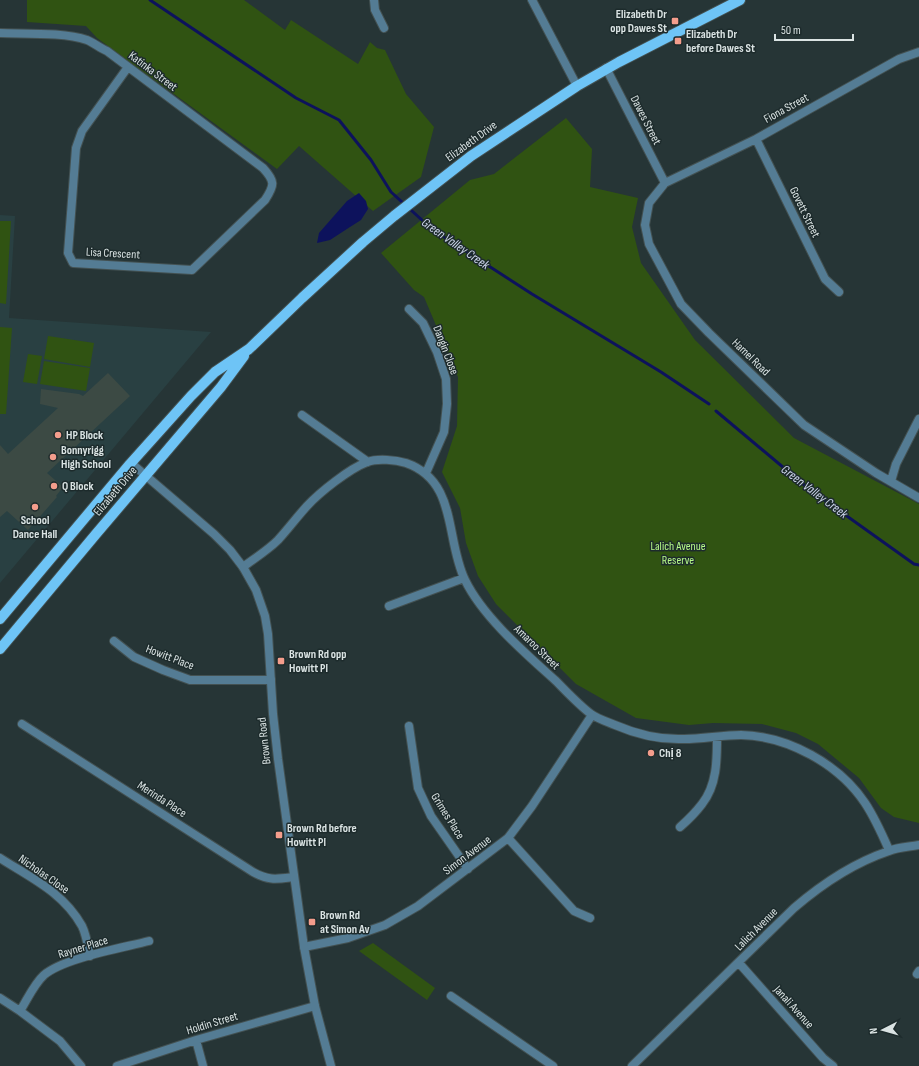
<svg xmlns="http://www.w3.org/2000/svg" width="919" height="1066" font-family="'Sofia Sans Condensed',sans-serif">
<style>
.built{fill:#294042}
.green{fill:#305312}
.water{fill:#0d125c}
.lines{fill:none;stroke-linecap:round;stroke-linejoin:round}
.stream{stroke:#0d125c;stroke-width:3}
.building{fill:#3c4a44}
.minor-casing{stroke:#435152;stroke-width:10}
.tertiary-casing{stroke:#435152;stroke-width:10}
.primary-casing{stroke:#435152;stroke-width:12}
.minor{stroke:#547c94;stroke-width:8}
.tertiary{stroke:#547c94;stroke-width:8}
.primary{stroke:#6ec4f6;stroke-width:10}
.poi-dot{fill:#f49d8c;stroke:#1d2b2c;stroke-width:1.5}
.labels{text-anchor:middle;stroke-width:3;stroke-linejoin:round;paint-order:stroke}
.poi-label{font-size:12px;font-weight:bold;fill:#dae3e3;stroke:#1d2b2c;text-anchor:start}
.street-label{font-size:12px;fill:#dae3e3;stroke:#1d2b2c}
.park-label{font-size:12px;fill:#b6f989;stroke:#1d2b2c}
.water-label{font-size:13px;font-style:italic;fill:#cdd5eb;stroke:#1d2b2c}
</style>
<rect width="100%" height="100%" fill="#263536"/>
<path class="built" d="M 0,215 L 15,216 L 9,318 L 211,332 L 0,583 Z"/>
<path class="green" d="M 27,0 L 244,0 L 285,30 L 291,20 L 358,64 L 370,42 L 377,48 L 385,50 L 406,94 L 434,127 L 421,177 L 373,211 L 299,146 L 277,169 L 97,38 L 86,26 L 27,22 Z
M 566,118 L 592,149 L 590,187 L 638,198 L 632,227 L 641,263 L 695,340 L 794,438 L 919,504 L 919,823 L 894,817 L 881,808 L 859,778 L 818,744 L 796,733 L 762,724 L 713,723 L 689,725 L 636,718 L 576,684 L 496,604 L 478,576 L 466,543 L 460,508 L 442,472 L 457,426 L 458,377 L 424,297 L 414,290 L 381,253 L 470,180 L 494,174 Z
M 0,221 L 11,221 L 6,304 L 0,303 Z
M 0,327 L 12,328 L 6,414 L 0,414 Z
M 48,336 L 94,343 L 90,367 L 44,359 Z
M 28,354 L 42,356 L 37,384 L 23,382 Z
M 44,361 L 90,368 L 86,391 L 40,384 Z
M 373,943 L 435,988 L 427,1000 L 359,951 Z"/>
<path class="water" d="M 359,193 L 366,201 L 368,209 L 361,220 L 350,227 L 330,240 L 317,243 L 319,233 L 347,201 Z"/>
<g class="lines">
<path class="stream" d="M 150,0 L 296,98 L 339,120 L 371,160 L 391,192 L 433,230 L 532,294 L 661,372 L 709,404
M 716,411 L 809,489 L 914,564 L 919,565"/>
</g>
<path class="building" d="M 108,373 L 130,396 L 47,473 L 63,487 L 56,496 L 57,497 L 28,530 L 7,511 L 0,517 L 0,445 L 8,454 L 58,408 L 40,404 L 41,389 L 79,394 L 83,396 Z"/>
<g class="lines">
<defs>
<path id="minor" d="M 374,0 L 375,10 L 384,28
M 532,0 L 577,86
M 0,33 C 25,34 64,32 87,40 C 94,43 100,48 107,51 L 263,168 C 275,181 275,185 265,200 L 192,270 L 73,263 L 68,253 L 76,148 L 82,131 L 128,67
M 919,52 L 899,59 L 756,139 L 665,183 L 649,203 L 645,225 L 649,244 L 681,304 L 709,333 L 804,425 L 876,473 L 919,498
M 606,68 L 665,183
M 756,139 L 825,279 L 839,292
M 409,309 L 423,323 L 437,352 L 446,379 L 447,404 L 444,432 L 426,473
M 302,415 L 368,462
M 891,481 L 896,464 L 919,419
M 243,567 C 255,558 268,550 278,540 C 288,529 297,517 307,506 C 320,492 349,469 367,462 C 378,458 396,460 406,463 C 458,481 445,539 465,580 C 483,617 525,653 556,681 C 567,692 579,705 591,714 C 598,719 608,722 615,725 C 636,734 661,740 684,739 C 703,739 722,735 741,735 C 788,736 839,764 865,803 C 875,818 882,834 889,850
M 389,606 L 464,578
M 114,641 L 134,657 L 163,670 L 190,680 L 271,680
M 22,724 L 253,872 C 269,881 277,879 294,877
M 409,726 L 418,788 L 431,816 L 468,869
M 680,827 C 688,820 696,812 702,804 C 717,785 717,760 717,737
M 508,838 L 574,911 L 590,918
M 0,858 C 31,878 63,892 82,926 C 86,934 88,946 90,956
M 304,947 L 348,938 L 385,925 L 418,906 L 508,838 L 532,806 L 592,715
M 739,963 L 823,1058 L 833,1066
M 917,974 L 919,971
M 451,996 L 553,1066
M 0,998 L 20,1011 L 60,1041 L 81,1066
M 20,1011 C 27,1000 34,984 44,975 C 64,958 122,948 149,941
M 196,1040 L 203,1066
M 117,1066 L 196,1040 L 315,1006
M 632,1066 L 794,908 C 822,884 853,863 889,851 C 898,847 909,847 919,845"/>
<path id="tertiary" d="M 131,463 L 214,534 L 230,550 L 243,567 L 256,590 L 265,616 L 268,634 L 273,714 L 278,759 L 304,947 L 315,1006 L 331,1066"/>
<path id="primary" d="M 0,619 L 130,464 L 191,396 L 215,372 L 249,349 L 302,298 L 363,242 L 394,216 L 471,156 L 577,86 L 619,62 L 740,0
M 0,649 L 96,534 L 221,387 L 244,356"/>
</defs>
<use href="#minor" class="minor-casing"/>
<use href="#tertiary" class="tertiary-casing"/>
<use href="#primary" class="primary-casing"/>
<use href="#minor" class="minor"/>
<use href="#tertiary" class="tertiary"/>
<use href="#primary" class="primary"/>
</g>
<g class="poi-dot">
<rect x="671" y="17" width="8" height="8" rx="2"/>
<rect x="674" y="37" width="8" height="8" rx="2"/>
<circle cx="58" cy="435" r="4"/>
<circle cx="53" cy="457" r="4"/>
<circle cx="54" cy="486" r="4"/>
<circle cx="35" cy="507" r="4"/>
<rect x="277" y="657" width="8" height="8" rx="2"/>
<circle cx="651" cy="753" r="4"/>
<rect x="275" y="831" width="8" height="8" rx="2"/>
<rect x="308" y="918" width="8" height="8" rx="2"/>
</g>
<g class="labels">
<g class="poi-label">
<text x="667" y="18" text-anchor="end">Elizabeth Dr<tspan x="667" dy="14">opp Dawes St</tspan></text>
<text x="686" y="38">Elizabeth Dr<tspan x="686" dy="14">before Dawes St</tspan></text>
<text x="66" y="439">HP Block</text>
<text x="61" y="454">Bonnyrigg<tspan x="61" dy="14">High School</tspan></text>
<text x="62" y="490">Q Block</text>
<text x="35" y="524" text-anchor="middle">School<tspan x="35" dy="14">Dance Hall</tspan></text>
<text x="289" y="658">Brown Rd opp<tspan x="289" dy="14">Howitt Pl</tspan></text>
<text x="659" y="757">Chị 8</text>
<text x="287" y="832">Brown Rd before<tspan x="287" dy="14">Howitt Pl</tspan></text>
<text x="320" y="919">Brown Rd<tspan x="320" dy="14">at Simon Av</tspan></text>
</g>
<g class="street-label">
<text transform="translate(153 71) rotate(37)" y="4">Katinka Street</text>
<text transform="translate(786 108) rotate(-29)" y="4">Fiona Street</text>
<text transform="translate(646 120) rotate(63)" y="4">Dawes Street</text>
<text transform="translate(471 141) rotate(-36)" y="4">Elizabeth Drive</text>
<text transform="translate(805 212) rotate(64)" y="4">Govett Street</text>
<text transform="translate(113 253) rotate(3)" y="4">Lisa Crescent</text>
<text transform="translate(446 350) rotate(69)" y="4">Dangin Close</text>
<text transform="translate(751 357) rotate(44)" y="4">Hamel Road</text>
<text transform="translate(115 491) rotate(-50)" y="4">Elizabeth Drive</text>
<text transform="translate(537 647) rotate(44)" y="4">Amaroo Street</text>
<text transform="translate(170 657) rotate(21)" y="4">Howitt Place</text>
<text transform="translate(264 741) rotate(-96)" y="4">Brown Road</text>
<text transform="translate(162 799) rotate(33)" y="4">Merinda Place</text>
<text transform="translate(448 816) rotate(58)" y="4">Grimes Place</text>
<text transform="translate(467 855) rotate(-37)" y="4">Simon Avenue</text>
<text transform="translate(44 874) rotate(35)" y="4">Nicholas Close</text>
<text transform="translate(756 929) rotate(-45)" y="4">Lalich Avenue</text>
<text transform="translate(83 947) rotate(-17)" y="4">Rayner Place</text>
<text transform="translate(794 1007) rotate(48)" y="4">Janali Avenue</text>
<text transform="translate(212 1023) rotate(-17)" y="4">Holdin Street</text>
</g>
<g class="park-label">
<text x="678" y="550">Lalich Avenue<tspan x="678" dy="14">Reserve</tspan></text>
</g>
<g class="water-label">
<text transform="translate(456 243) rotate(35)" y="5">Green Valley Creek</text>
<text transform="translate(815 491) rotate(37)" y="5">Green Valley Creek</text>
</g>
</g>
<g transform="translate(883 1030) rotate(264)" stroke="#1d2b2c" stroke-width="3" paint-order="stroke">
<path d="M0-3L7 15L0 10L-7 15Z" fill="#dae3e3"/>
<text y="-6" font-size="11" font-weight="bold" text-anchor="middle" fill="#dae3e3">N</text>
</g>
<path d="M775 34v6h78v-6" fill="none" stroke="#dae3e3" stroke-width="2"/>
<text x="781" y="34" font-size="12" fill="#dae3e3" stroke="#1d2b2c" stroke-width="3" paint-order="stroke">50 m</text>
</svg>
